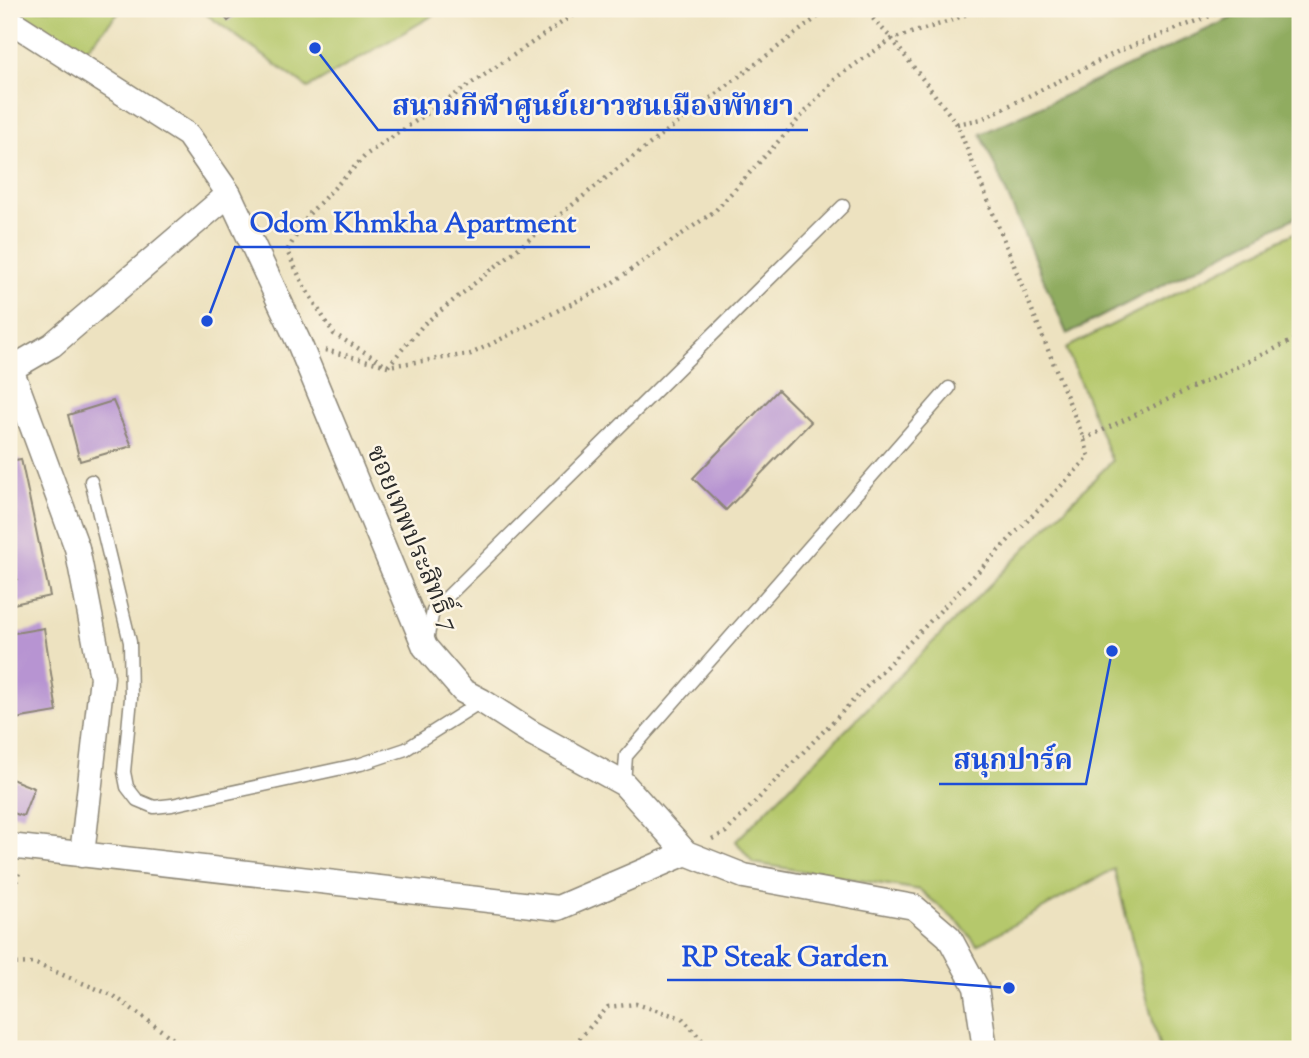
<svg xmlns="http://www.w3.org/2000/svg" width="1309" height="1058" font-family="'Sorts Mill Goudy','Noto Serif Thai',serif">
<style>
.green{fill:#b5c86c;stroke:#707a4c;stroke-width:2}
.forest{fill:#90ac60;stroke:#5e6c46;stroke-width:2}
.building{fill:#b794d2}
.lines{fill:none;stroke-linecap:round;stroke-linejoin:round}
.lane-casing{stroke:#8c8676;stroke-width:15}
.street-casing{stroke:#8c8676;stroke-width:27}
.path{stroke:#8c8676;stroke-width:4.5;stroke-dasharray:2 5;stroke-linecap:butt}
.lane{stroke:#fff;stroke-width:12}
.street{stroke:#fff;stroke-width:24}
.labels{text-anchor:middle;stroke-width:5;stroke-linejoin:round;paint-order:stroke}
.street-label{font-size:26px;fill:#2b2b2b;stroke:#fcf5e5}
.leader{fill:none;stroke:#1d4ed8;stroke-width:2.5}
.callout-dot{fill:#1d4ed8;stroke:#fcf5e5;stroke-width:2.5}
.callout-label{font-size:28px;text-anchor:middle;font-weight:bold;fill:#1d4ed8;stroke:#fcf5e5;stroke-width:5;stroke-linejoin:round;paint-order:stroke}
</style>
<rect width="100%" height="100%" fill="#fcf5e5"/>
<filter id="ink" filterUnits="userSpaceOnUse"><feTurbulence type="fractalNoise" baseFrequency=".0143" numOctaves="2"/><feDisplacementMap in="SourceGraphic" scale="14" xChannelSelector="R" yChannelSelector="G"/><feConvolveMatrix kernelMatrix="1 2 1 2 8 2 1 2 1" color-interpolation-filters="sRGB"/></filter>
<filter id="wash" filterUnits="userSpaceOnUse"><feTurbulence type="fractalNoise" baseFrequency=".00686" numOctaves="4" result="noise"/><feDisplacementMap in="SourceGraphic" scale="28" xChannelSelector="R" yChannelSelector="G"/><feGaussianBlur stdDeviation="1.57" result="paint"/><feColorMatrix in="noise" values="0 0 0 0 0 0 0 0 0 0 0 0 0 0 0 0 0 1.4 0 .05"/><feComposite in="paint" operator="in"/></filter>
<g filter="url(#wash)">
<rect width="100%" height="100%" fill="#ede2c0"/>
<path class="green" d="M 13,9 L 122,9 L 82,54 Z
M 199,9 L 444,9 L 308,88 Z
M 1300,230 L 1300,1049 L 1160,1049 L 1114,869 L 977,945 L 960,924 L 920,890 L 753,863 L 736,841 L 1112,461 L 1066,348 Z"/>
<path class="forest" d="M 1251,9 L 1300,9 L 1300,215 L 1067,334 L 981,134 Z"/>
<g id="blocks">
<path class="building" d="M 219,9 L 243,9 L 228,21 Z
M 778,390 L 811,422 L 726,510 L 693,478 Z
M 113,401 L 132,446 L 80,461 L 68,415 Z
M 21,459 L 50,596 L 9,605 L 9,581 L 17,579 L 9,540 L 9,461 Z
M 44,628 L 57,712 L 9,720 L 9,634 Z
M 9,778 L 34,788 L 23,816 L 9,812 Z"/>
</g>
</g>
<g filter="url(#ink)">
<use href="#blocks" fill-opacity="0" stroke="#8c8676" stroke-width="2"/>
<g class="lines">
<defs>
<path id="lane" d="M 91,481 L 130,642 L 131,698 L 124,772 L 127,787 L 137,800 L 154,807 L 172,805 L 361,764 L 406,749 L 482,701
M 427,640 L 433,611 L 843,206
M 624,784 L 626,756 L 949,388"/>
<path id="street" d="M 9,20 L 188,135 L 229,194 L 299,343 L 425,647 L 463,691 L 482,701 L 530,732 L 624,784 L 686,853 L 744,876 L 914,907 L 949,937 L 976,987 L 985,1049
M 11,369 L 77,548 L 102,677 L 82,855
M 9,370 L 52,345 L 229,194
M 9,846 L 558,908 L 686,853"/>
</defs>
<use href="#lane" class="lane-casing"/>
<use href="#street" class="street-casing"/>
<path class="path" d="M 957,124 L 982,119 L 1119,51 L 1228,9
M 325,350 L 388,366 L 471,354 L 609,285 L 715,211 L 837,77 L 892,39 L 950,21 L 979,9
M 383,363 L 334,334 L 305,288 L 287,251 L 309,214 L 367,154 L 582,9
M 388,366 L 424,324 L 617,169 L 828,9
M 1084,439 L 1300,337
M 712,839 L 726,832 L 1089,457 L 1084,439 L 957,124 L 892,39 L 864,9
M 9,909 L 20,869
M 9,964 L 34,963 L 114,996 L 187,1049
M 570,1049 L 608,1007 L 636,1004 L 682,1018 L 710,1049"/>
<use href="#lane" class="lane"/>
<use href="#street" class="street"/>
</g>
</g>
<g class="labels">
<g class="street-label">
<text transform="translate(414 538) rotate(67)" y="9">ซอยเทพประสิทธิ์ 7</text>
</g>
</g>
<path class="leader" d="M315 48L378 130H808M207 321L235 247H590M1112 651L1086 784H939M1009 988L902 980H667"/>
<g class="callout-dot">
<circle cx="315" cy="48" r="7"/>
<circle cx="207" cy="321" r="7"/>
<circle cx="1112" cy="651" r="7"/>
<circle cx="1009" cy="988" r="7"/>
</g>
<g class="callout-label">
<text x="593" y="115">สนามกีฬาศูนย์เยาวชนเมืองพัทยา</text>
<text x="413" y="232">Odom Khmkha Apartment</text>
<text x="1013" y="769">สนุกปาร์ค</text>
<text x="785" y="966">RP Steak Garden</text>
</g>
<rect width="1309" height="1058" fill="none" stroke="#fcf5e5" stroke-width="35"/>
</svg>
